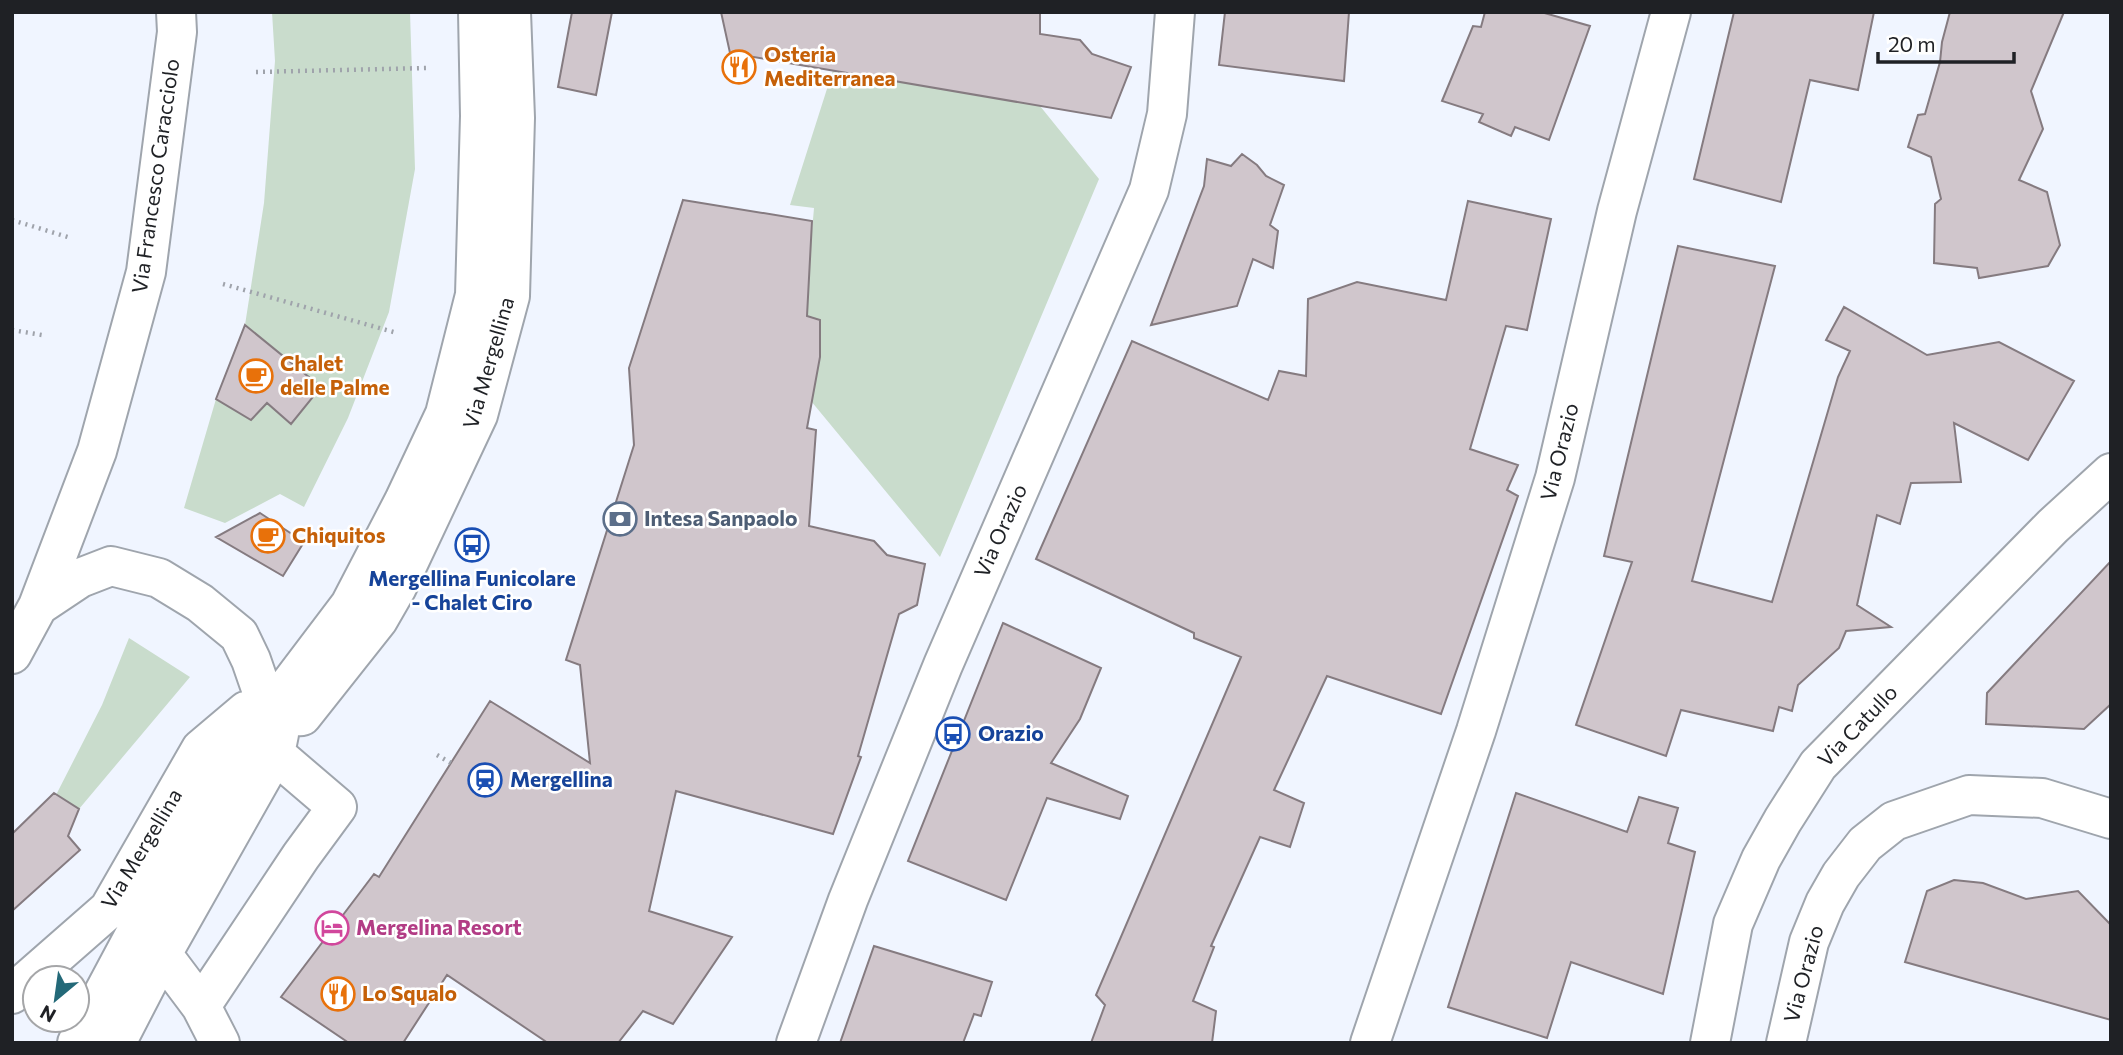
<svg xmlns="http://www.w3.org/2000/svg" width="2123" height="1055" font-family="Commissioner,sans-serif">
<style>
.green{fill:#c9dccc}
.building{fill:#d0c6cc;stroke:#857b80;stroke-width:2}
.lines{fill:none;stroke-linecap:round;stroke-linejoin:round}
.minor-casing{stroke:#9fa5ad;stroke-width:42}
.path{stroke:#9fa3ab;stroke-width:4.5;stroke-dasharray:2 5;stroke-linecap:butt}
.minor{stroke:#fff;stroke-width:38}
.labels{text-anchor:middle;stroke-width:5;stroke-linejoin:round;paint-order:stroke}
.food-label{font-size:21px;font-weight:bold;fill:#c56008;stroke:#fff;text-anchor:start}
.street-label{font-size:21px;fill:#1f2125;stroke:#fff}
.service-label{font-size:21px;font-weight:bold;fill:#4e5e75;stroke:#fff;text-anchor:start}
.transit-label{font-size:21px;font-weight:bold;fill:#164399;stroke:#fff;text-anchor:start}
.hotel-label{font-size:21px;font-weight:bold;fill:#b23c85;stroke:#fff;text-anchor:start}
</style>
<rect width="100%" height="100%" fill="#f0f5ff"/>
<path class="green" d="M 272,12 L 410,12 L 415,169 L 389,312 L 348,418 L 304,507 L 280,494 L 225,523 L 184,508 L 216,399 L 245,325 L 264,203 L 275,61 Z
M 833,70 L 1040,106 L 1099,179 L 940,557 L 811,401 L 820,357 L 820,320 L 771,307 L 810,254 L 814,208 L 790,205 Z
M 129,638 L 190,677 L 79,809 L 56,795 L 102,705 Z"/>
<path class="building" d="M 572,12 L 612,12 L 596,95 L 558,87 Z
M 721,12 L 1040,12 L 1040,34 L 1080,40 L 1092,54 L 1131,67 L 1111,118 L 730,53 Z
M 1225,12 L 1349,12 L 1344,81 L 1219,65 Z
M 1485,12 L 1541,12 L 1590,26 L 1549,140 L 1515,127 L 1511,136 L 1479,122 L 1483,114 L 1442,101 L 1473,26 L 1481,27 Z
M 1734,12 L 1874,12 L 1858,90 L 1810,80 L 1781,202 L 1694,179 Z
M 1950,12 L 2064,12 L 2031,91 L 2043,129 L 2019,180 L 2047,192 L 2060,245 L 2048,266 L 1979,278 L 1977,268 L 1934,263 L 1935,204 L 1941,199 L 1931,157 L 1908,147 L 1918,115 L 1925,114 L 1940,62 L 1942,42 Z
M 1242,154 L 1257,165 L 1266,176 L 1284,185 L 1270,225 L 1278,231 L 1273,268 L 1253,259 L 1237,306 L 1151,325 L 1204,186 L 1207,159 L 1231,166 Z
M 683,200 L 812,221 L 807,316 L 820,320 L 820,357 L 807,428 L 816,430 L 809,526 L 874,541 L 887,555 L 925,564 L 917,605 L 899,614 L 858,756 L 861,757 L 833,834 L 676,791 L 649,911 L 732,937 L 673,1024 L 643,1011 L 618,1043 L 548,1043 L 447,975 L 403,1043 L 349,1043 L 281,997 L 374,874 L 379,877 L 490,701 L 590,763 L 580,665 L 566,660 L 634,445 L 629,368 Z
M 1468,201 L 1551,219 L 1527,330 L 1506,326 L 1470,449 L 1518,465 L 1507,490 L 1518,496 L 1441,714 L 1327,676 L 1274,790 L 1304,803 L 1290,847 L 1260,837 L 1211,946 L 1214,947 L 1193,1001 L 1216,1011 L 1212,1043 L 1091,1043 L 1105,1005 L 1096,995 L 1241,657 L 1194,638 L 1194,633 L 1036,559 L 1132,341 L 1268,400 L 1279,371 L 1306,376 L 1308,299 L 1357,282 L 1446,300 Z
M 1678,246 L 1775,266 L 1692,581 L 1772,602 L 1838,377 L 1850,351 L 1826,340 L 1844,307 L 1927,355 L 1999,342 L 2074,381 L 2028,460 L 1954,423 L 1961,482 L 1911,483 L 1900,524 L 1877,515 L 1857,605 L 1891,627 L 1846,631 L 1839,648 L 1798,685 L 1792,711 L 1779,707 L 1773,731 L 1681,710 L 1666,756 L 1576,725 L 1632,562 L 1604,556 Z
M 245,325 L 321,387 L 291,424 L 267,403 L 251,420 L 216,399 Z
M 260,513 L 304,542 L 283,576 L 216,537 Z
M 2111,561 L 2111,704 L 2084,729 L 1986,724 L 1987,693 Z
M 1003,623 L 1101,668 L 1080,719 L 1051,763 L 1128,796 L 1120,819 L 1047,798 L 1006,900 L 908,861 Z
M 54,793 L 79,809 L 68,836 L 80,850 L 12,911 L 12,834 Z
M 1516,793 L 1627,832 L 1639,797 L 1678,808 L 1668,843 L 1695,852 L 1663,994 L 1571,962 L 1547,1038 L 1448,1007 Z
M 1954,880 L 1983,883 L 2026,899 L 2078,891 L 2111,925 L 2111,1020 L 1905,962 L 1927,891 Z
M 874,946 L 992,982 L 981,1016 L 974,1014 L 963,1043 L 840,1043 Z"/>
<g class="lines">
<defs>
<path id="minor" d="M 38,606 L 80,578 L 111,566 L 159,578 L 200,603 L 239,635 L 251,660 L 269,712 L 279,734 L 275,754 L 162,954 L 116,1043
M 12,654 L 38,606 L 97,451 L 146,272 L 177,32 L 176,12
M 162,954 L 201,1006 L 220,1043
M 12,994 L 109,909 L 201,749 L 246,711 C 265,712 283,718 302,716 L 378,620 L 397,587 L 478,415 L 510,296 L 515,118 L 511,12
M 201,1006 L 301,856 L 337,807 L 275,754
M 77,1043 L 133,938 L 211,799 L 269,712 L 350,605 L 404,501 L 445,414 L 475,295 L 480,116 L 478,12
M 796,1043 L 848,900 L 943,665 L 1149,190 L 1167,114 L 1175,12
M 1370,1043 L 1476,731 L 1555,478 L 1617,211 L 1671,12
M 1710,1043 L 1733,924 L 1761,859 L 1783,820 L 1818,765 L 2053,526 L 2111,473
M 1786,1043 L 1809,942 L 1825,903 L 1841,875 L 1865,844 L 1894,821 L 1969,795 L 2042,798 L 2111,819"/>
</defs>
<use href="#minor" class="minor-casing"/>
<path class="path" d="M 256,72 L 428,68
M 12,220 L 71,238
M 223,284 L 397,333
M 12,330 L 42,335
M 437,755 L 451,763"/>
<use href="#minor" class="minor"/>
</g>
<defs>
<symbol id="restaurant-ring" viewBox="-11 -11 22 22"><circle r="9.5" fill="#fff" stroke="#e8710a" stroke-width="1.5"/><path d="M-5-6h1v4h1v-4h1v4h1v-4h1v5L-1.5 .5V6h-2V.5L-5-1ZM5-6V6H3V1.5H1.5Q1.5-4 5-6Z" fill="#e8710a"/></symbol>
<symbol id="cafe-ring" viewBox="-11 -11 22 22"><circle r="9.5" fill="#fff" stroke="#e8710a" stroke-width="1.5"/><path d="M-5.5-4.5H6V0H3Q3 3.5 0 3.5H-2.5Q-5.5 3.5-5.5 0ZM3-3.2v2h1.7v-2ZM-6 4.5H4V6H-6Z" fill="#e8710a"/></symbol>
<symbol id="bank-ring" viewBox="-11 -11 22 22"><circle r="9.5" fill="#fff" stroke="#5c6f8a" stroke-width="1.5"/><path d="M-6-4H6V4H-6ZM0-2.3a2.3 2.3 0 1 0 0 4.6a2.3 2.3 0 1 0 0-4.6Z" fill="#5c6f8a"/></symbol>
<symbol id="bus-ring" viewBox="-11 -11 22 22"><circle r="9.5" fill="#fff" stroke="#1a4fb4" stroke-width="1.5"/><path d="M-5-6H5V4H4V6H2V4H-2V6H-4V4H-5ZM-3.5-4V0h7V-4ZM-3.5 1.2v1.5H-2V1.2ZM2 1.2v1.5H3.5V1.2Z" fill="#1a4fb4"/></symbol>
<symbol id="station-ring" viewBox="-11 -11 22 22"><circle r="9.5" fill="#fff" stroke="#1a4fb4" stroke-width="1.5"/><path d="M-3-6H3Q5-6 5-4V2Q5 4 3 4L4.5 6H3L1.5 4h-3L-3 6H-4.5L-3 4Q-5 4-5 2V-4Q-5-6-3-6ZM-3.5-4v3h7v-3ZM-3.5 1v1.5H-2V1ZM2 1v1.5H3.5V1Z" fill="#1a4fb4"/></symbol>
<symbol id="hotel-ring" viewBox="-11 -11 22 22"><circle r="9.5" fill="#fff" stroke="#d1479c" stroke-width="1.5"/><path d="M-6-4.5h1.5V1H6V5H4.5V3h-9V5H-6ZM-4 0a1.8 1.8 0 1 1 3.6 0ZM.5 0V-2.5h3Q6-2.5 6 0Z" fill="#d1479c"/></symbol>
</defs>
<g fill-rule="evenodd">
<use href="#restaurant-ring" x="720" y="48" width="38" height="38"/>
<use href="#cafe-ring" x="237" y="357" width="38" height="38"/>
<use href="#bank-ring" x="601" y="500" width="38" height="38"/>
<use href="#cafe-ring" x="249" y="517" width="38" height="38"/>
<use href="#bus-ring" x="453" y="526" width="38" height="38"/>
<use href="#bus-ring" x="934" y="715" width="38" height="38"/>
<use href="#station-ring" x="466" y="761" width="38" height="38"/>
<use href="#hotel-ring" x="313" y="909" width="38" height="38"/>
<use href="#restaurant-ring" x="319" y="975" width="38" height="38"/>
</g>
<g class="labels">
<g class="food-label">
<text x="764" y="62">Osteria<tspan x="764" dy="24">Mediterranea</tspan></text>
<text x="280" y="371">Chalet<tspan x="280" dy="24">delle Palme</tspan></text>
<text x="292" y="543">Chiquitos</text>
<text x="362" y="1001">Lo Squalo</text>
</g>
<g class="street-label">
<text transform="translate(156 176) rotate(-82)" y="7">Via Francesco Caracciolo</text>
<text transform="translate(489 363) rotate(-74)" y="7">Via Mergellina</text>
<text transform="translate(1560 452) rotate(-76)" y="7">Via Orazio</text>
<text transform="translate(1001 531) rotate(-66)" y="7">Via Orazio</text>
<text transform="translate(1858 726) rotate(-46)" y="7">Via Catullo</text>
<text transform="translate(142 849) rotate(-59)" y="7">Via Mergellina</text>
<text transform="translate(1804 974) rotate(-75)" y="7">Via Orazio</text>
</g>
<g class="service-label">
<text x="644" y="526">Intesa Sanpaolo</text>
</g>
<g class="transit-label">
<text x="472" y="586" text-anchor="middle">Mergellina Funicolare<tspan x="472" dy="24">- Chalet Ciro</tspan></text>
<text x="978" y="741">Orazio</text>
<text x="510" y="787">Mergellina</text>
</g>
<g class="hotel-label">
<text x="356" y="935">Mergelina Resort</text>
</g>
</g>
<rect width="2123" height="1055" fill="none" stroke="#1f2125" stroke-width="28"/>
<g transform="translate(56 999) rotate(209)"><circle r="33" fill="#ffffff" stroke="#a5a6a8" stroke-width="2"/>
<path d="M0-5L12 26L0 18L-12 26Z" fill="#236978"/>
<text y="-10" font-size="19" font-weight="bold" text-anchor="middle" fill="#1f2125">N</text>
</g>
<path d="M1878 52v10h136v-10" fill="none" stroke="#1f2125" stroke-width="3.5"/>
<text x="1888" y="52" font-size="21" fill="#1f2125" stroke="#ffffff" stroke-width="5" paint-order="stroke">20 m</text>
</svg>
